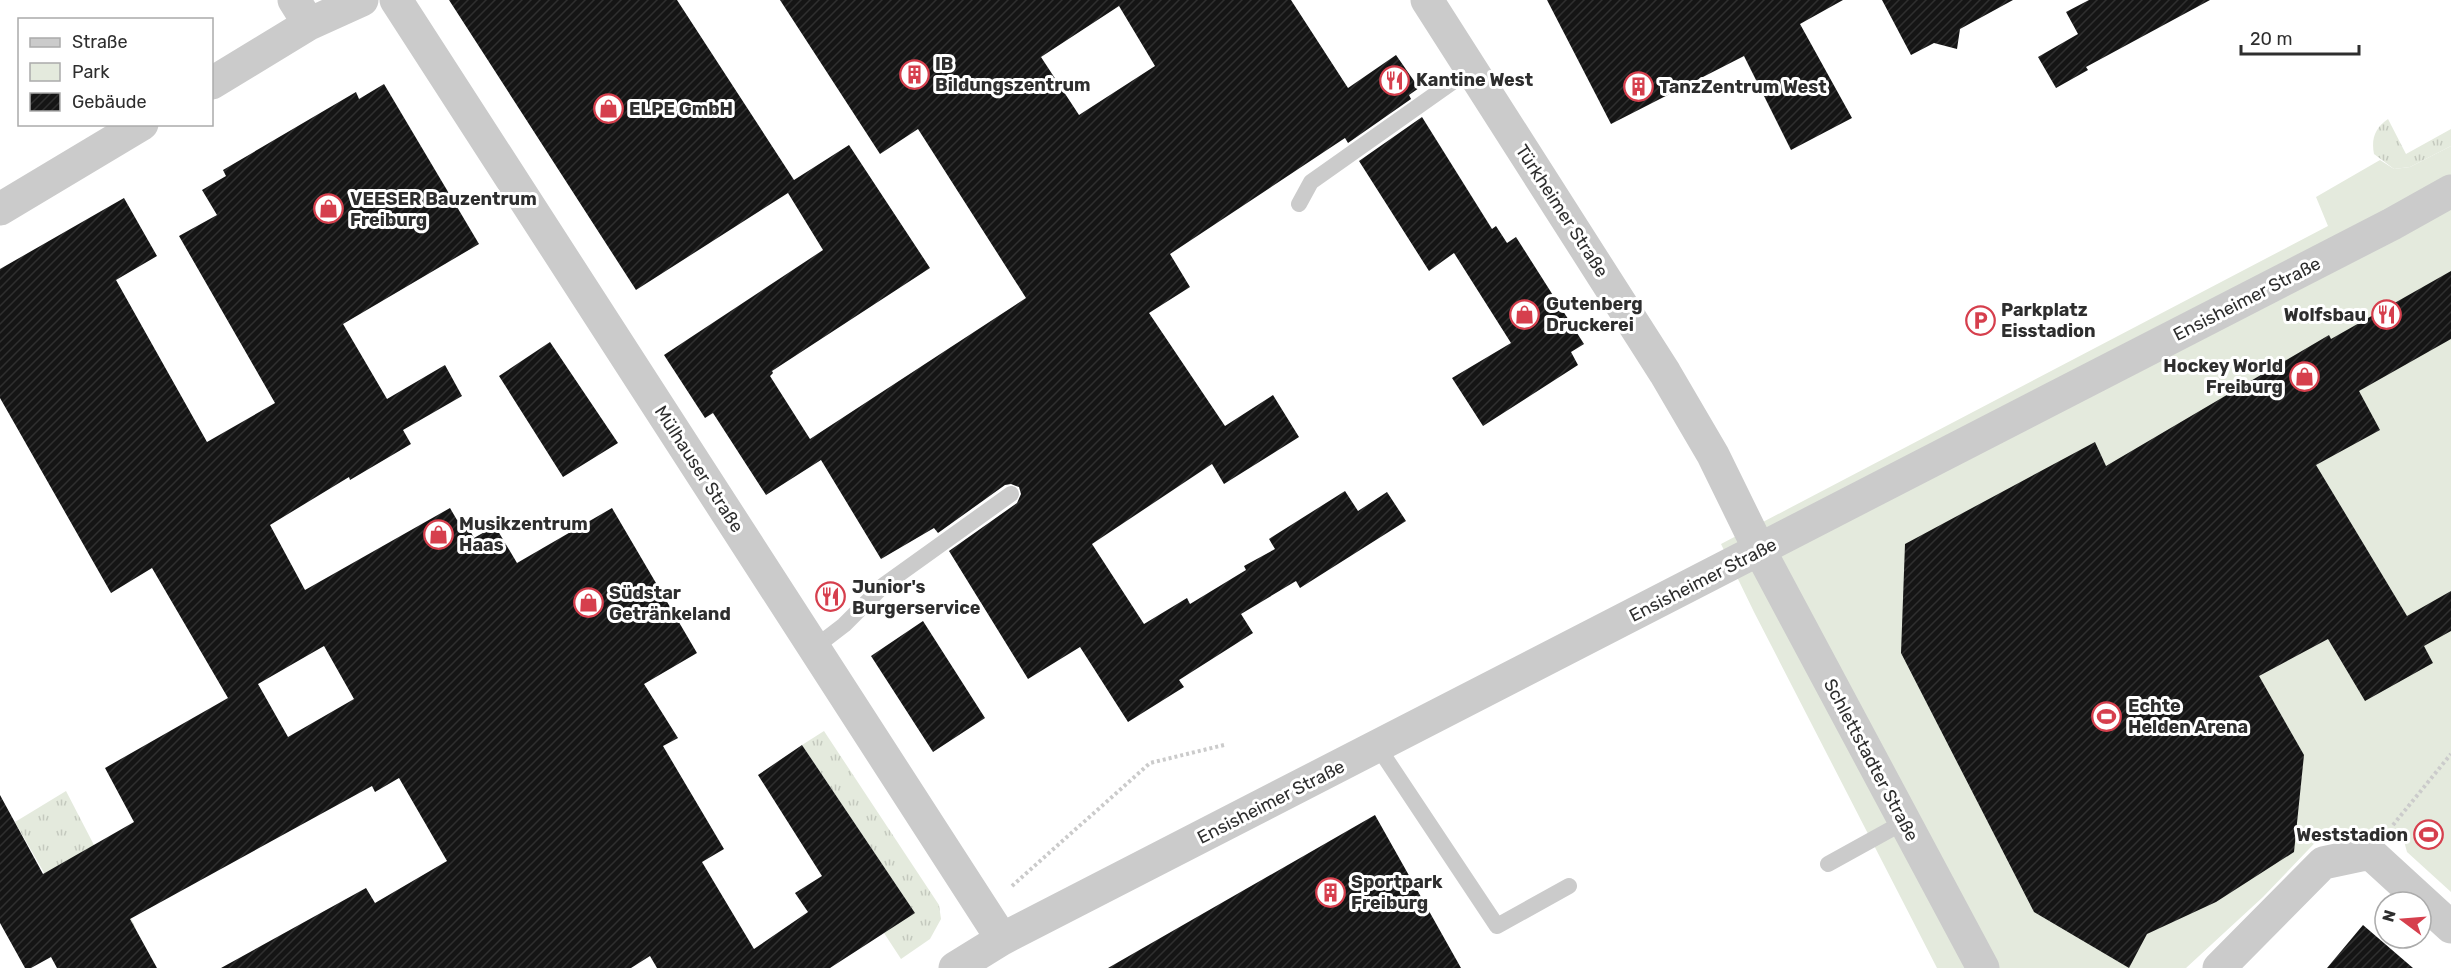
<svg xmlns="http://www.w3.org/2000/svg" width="2451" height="968" font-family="Rubik,sans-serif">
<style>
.grass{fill:url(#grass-tufts)}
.park{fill:#e4eadd}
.building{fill:url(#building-hatch);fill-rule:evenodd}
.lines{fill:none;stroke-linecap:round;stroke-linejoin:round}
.path{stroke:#cbcbcb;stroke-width:4;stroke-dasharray:3 3;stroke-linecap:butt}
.service{stroke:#cbcbcb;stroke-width:16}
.minor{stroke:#cbcbcb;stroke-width:33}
.labels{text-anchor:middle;stroke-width:6;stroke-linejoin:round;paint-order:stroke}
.poi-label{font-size:18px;font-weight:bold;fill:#2e2e2e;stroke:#fff;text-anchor:start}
.street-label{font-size:18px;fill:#2e2e2e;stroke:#fff}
</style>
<defs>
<pattern id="grass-tufts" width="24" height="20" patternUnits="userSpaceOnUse" patternTransform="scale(1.5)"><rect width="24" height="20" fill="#e4eadd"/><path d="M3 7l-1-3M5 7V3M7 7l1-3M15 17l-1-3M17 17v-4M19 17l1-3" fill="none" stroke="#c4c9be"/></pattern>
<pattern id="building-hatch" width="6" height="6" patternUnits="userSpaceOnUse" patternTransform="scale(1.5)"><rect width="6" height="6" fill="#151515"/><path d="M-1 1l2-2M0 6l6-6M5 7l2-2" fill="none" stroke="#2f2f2f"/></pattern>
</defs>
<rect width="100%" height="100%" fill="#fff"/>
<path class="grass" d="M 2388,119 L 2406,154 L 2451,129 L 2451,146 L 2410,167 L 2394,169 L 2374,154 C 2371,139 2375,128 2388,119 Z
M 824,731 L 939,905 L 941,919 L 930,939 L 901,959 L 884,933 L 914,912 L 802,745 Z
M 66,791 L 123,901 L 136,929 L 91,955 L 15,822 Z"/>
<path class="park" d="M 2451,146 L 2451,892 L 2407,852 L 2404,841 L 2331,826 L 2263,897 L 2186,968 L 1937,968 L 1754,612 L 1721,544 L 2328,226 L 2316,197 L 2380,160 L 2394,169 L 2410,167 Z"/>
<path class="building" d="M 449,0 L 677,0 L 794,180 L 849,145 L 930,268 L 772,371 L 773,373 L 770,376 L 810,439 L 1026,298 L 918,129 L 880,154 L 780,0 L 1291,0 L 1348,88 L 1396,55 L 1419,88 L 1409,95 L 1411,99 L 1348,143 L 1345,138 L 1170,254 L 1190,287 L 1149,313 L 1225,426 L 1273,395 L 1299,437 L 1224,484 L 1212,464 L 1092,544 L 1144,624 L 1187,598 L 1190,604 L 1246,570 L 1244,566 L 1275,549 L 1269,539 L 1345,491 L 1358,511 L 1387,492 L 1406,521 L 1300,588 L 1296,581 L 1241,614 L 1253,633 L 1179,680 L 1184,687 L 1128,722 L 1080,647 L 1028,679 L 949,551 L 1017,503 L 1021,494 L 1019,487 L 1011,484 L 1005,485 L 938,533 L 934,528 L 881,559 L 821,460 L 766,495 L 713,413 L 705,418 L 664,355 L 823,250 L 788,193 L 636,290 ZM 1119,6 L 1155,66 L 1079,115 L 1041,57 Z
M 1547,0 L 1843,0 L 1800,24 L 1852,118 L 1791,150 L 1744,56 L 1611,124 Z
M 1882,0 L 2013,0 L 1960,29 L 1957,49 L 1934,43 L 1911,55 Z
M 2089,0 L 2210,0 L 2086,67 L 2088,70 L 2056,88 L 2038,57 L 2078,34 L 2066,12 Z
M 384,84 L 479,244 L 343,324 L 387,399 L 445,365 L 462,396 L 403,430 L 411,444 L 350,480 L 349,477 L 270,525 L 305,590 L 450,508 L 457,520 L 463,517 L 474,538 L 495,526 L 517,563 L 612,508 L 697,653 L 644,684 L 678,738 L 663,746 L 724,849 L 702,862 L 754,949 L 808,912 L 795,893 L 822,876 L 758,775 L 802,745 L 915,913 L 830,968 L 657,968 L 650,956 L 631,968 L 221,968 L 366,888 L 375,903 L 447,861 L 399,778 L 375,792 L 372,786 L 130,919 L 157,968 L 57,968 L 51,957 L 31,968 L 25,968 L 0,923 L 0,795 L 43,874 L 134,822 L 105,768 L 228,698 L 152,568 L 111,593 L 0,398 L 0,269 L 124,198 L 157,256 L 116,280 L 207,442 L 275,403 L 179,236 L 217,215 L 202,190 L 226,176 L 223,170 L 356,92 L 359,99 ZM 324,646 L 354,699 L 288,737 L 258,684 Z
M 1422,117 L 1492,229 L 1496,226 L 1507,243 L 1516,237 L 1584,344 L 1571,352 L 1578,365 L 1483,426 L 1452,378 L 1511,343 L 1454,253 L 1429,271 L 1359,161 Z
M 2451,271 L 2451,339 L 2359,391 L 2380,430 L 2316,465 L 2407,616 L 2451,591 L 2451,631 L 2424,646 L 2433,663 L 2365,701 L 2328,639 L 2259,676 L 2304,755 L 2294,852 L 2216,902 L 2147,934 L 2129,968 L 2034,912 L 1901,653 L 1905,544 L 2095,442 L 2106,466 L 2329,335 L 2331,339 Z
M 550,342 L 618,443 L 563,477 L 499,376 Z
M 923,621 L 985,718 L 933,752 L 871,656 Z
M 1375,815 L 1461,968 L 1108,968 Z
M 2363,925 L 2413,968 L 2327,968 Z"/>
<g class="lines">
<path class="path" d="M 2393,825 L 2451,754
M 1012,886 L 1150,763 L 1224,745"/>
<path class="service" d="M 1299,204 L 1311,182 L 1471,69
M 814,648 L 844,625 L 884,585 L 1011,494
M 1378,747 L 1497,926 L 1569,886
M 1828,864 L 1904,822"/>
<path class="minor" d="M 294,0 L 309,24
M 396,0 L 1002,939
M 1427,0 L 1665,373 L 1713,455 L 1760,551 L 1983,968
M 212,83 L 309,24 L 362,0
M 0,209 L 142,124
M 955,968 L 1002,939 L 2392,224 L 2451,191
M 2219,968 L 2323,863 L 2370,853 L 2451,927"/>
</g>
<defs>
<symbol id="building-ring" viewBox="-11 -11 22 22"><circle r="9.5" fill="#fff" stroke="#d63f4d" stroke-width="1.5"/><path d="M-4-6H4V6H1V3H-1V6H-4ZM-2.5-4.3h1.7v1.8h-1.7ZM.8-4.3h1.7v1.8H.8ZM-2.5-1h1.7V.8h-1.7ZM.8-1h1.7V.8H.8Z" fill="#d63f4d"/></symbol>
<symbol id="restaurant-ring" viewBox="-11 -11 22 22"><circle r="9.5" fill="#fff" stroke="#d63f4d" stroke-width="1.5"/><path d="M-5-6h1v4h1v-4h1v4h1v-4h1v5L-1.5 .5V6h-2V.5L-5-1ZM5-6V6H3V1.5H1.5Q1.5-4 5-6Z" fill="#d63f4d"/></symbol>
<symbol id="shop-ring" viewBox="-11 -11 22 22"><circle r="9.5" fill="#fff" stroke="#d63f4d" stroke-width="1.5"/><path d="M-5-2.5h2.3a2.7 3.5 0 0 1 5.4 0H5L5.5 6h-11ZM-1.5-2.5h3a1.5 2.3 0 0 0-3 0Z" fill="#d63f4d"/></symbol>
<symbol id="parking-ring" viewBox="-11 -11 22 22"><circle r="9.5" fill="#fff" stroke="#d63f4d" stroke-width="1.5"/><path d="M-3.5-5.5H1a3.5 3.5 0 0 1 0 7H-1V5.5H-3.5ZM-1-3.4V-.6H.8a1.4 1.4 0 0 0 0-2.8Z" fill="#d63f4d"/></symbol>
<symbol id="stadium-ring" viewBox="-11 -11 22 22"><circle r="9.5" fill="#fff" stroke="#d63f4d" stroke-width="1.5"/><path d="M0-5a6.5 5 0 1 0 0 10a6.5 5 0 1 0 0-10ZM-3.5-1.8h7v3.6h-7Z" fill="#d63f4d"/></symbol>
</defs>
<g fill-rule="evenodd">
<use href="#building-ring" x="898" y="58" width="33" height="33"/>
<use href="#restaurant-ring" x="1378" y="64" width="33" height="33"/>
<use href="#building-ring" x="1622" y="70" width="33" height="33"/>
<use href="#shop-ring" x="592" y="92" width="33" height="33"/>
<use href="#shop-ring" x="312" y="192" width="33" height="33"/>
<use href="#shop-ring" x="1508" y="298" width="33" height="33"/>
<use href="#restaurant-ring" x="2370" y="298" width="33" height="33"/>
<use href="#parking-ring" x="1964" y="304" width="33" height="33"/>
<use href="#shop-ring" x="2288" y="360" width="33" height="33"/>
<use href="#shop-ring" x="422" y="518" width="33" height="33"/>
<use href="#restaurant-ring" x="814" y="580" width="33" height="33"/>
<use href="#shop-ring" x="572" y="586" width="33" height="33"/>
<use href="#stadium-ring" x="2090" y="700" width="33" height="33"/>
<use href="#stadium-ring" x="2412" y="818" width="33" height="33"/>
<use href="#building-ring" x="1314" y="876" width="33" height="33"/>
</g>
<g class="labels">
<g class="poi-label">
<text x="935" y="70">IB<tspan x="935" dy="21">Bildungszentrum</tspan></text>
<text x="1416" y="86">Kantine West</text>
<text x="1659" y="93">TanzZentrum West</text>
<text x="629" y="115">ELPE GmbH</text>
<text x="350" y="205">VEESER Bauzentrum<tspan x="350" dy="21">Freiburg</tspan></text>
<text x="1546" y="310">Gutenberg<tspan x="1546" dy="21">Druckerei</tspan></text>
<text x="2001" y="316">Parkplatz<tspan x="2001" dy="21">Eisstadion</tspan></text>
<text x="2366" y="321" text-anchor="end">Wolfsbau</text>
<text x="2283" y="372" text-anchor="end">Hockey World<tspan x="2283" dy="21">Freiburg</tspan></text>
<text x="459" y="530">Musikzentrum<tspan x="459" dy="21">Haas</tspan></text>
<text x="852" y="593">Junior's<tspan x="852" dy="21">Burgerservice</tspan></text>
<text x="609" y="599">Südstar<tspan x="609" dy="21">Getränkeland</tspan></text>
<text x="2128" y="712">Echte<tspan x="2128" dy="21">Helden Arena</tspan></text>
<text x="2408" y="841" text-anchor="end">Weststadion</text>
<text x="1351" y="888">Sportpark<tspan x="1351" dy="21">Freiburg</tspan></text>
</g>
<g class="street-label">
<text transform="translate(1562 211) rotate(57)" y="6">Türkheimer Straße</text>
<text transform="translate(2247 299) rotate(-27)" y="6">Ensisheimer Straße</text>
<text transform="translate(699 469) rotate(57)" y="6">Mülhauser Straße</text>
<text transform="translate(1703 580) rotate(-27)" y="6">Ensisheimer Straße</text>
<text transform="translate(1871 760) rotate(62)" y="6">Schlettstadter Straße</text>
<text transform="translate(1271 802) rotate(-27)" y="6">Ensisheimer Straße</text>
</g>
</g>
<rect x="18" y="18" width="195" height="108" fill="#ffffff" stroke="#ababab" stroke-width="1.5"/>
<rect x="30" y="38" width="30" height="9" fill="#cbcbcb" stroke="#ababab" stroke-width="1.5"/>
<text x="72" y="48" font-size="18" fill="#2e2e2e">Straße</text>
<rect x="30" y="63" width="30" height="18" fill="#e4eadd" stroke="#ababab" stroke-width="1.5"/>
<text x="72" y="78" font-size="18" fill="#2e2e2e">Park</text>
<rect x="30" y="93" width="30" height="18" fill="url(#building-hatch)" stroke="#ababab" stroke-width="1.5"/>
<text x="72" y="108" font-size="18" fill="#2e2e2e">Gebäude</text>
<g transform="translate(2403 920) rotate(286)"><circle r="28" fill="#ffffff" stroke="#ababab" stroke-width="1.5"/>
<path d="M0-4.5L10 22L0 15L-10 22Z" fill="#d63f4d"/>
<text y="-9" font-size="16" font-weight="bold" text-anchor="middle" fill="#2e2e2e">N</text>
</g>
<path d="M2241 45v9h118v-9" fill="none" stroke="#2e2e2e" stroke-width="3"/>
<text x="2250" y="45" font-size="18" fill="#2e2e2e" stroke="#ffffff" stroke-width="4.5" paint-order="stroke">20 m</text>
</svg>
